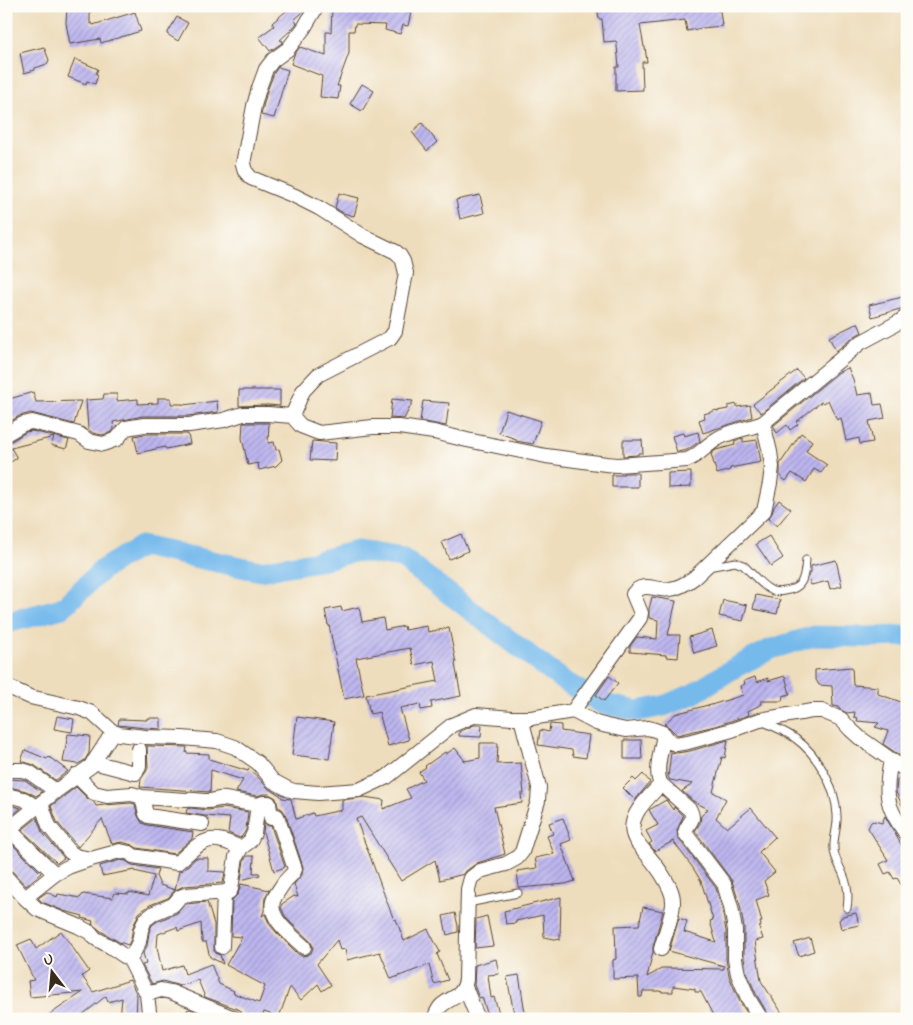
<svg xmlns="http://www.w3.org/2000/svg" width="913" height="1025" font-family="Mynerve,sans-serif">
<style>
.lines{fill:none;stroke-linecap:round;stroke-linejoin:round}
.river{stroke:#76baec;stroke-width:21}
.building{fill:url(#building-hatch)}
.service-casing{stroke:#564536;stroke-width:9}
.minor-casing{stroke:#564536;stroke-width:16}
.service{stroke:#fff;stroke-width:7}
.minor{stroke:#fff;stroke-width:14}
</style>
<defs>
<pattern id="building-hatch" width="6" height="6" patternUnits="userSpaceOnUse" patternTransform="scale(1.25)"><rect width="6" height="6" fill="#bdb6f0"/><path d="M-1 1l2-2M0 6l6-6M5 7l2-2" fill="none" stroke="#9b94c2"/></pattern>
</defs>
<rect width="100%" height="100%" fill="#fdfcf7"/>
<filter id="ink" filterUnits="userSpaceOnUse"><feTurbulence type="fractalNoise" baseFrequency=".02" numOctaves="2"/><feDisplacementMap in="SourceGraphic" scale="10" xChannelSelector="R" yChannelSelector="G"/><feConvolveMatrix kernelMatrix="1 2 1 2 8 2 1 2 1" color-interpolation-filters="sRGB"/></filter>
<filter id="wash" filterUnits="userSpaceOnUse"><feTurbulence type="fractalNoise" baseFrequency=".0096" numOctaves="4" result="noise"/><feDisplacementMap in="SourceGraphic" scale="20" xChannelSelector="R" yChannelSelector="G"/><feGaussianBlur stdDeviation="1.12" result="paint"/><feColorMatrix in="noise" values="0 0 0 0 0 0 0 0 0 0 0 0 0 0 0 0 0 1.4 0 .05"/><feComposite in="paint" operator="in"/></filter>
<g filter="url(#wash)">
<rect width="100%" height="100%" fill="#eeddbc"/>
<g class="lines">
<path class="river" d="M 6,623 L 62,608 L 103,569 L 141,546 L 260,571 L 318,561 L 357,551 L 402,558 L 562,680 L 603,704 L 638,711 L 664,706 L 693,694 L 734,668 L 771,649 L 814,636 L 868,637 L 903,636 L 907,637"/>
</g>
<g id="blocks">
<path class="building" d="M 67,6 L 90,6 L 90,24 L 92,23 L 93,25 L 135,12 L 141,31 L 101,43 L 100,39 L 70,44 L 66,23 Z
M 292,6 L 307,6 L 302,13 L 294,20 L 297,23 L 292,29 L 280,40 L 283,41 L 282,43 L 270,51 L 259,37 L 274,26 L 272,23 Z
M 346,6 L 387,6 L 411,12 L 408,26 L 403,25 L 400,34 L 385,30 L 386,25 L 355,24 L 354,31 L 349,31 L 349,53 L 337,86 L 340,86 L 338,99 L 320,97 L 322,76 L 291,64 L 294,55 L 300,47 L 326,56 L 326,32 L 331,32 L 332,9 L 346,10 Z
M 597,6 L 717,6 L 717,11 L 720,11 L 722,26 L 702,28 L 687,31 L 685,20 L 640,25 L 644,47 L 645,47 L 647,62 L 642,62 L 643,90 L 616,91 L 616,67 L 619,67 L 617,46 L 616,41 L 604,42 L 602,19 L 599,19 Z
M 177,17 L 188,23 L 178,41 L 167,34 Z
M 44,47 L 49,60 L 47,64 L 35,68 L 35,70 L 24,73 L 20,53 Z
M 75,59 L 98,69 L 96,74 L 98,75 L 95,84 L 87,81 L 86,84 L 68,77 Z
M 278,67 L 288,70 L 274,118 L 261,115 L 267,91 L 274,73 Z
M 362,84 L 374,91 L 362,111 L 350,104 Z
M 422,123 L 437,142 L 427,151 L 412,132 Z
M 339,193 L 359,198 L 354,216 L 343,213 L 335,208 Z
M 480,195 L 484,213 L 460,219 L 456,200 Z
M 907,296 L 907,307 L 872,317 L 869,305 Z
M 858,323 L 862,332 L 855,336 L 836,351 L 829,337 Z
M 848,368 L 853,379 L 857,395 L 872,393 L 874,405 L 882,404 L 885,418 L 869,421 L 873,442 L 860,444 L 859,438 L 846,441 L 841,418 L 837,420 L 828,400 L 823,403 L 821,402 L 796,422 L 798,424 L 790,430 L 787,425 L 777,433 L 773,426 L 839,372 Z
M 797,370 L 804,378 L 761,413 L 753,404 Z
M 239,390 L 280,390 L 280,406 L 268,405 L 239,406 Z
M 33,392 L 36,402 L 81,401 L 74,424 L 31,413 L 19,416 L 6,424 L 6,400 Z
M 104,394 L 117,394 L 117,401 L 138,399 L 138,404 L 158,403 L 158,398 L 171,398 L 171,404 L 183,404 L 183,405 L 217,401 L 218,412 L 188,416 L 143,416 L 113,422 L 114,429 L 112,432 L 102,435 L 93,433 L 88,429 L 86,400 L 103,399 Z
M 392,399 L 413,401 L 404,419 L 390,418 Z
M 423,401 L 449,403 L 446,426 L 420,421 Z
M 737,404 L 737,407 L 750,405 L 752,417 L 703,433 L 699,420 L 705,418 L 704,414 L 717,410 L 717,411 L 728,409 L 728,406 Z
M 506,410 L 541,421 L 533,444 L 516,441 L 516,439 L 499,433 Z
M 243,423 L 269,423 L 268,443 L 274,442 L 276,450 L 279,449 L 282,460 L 276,466 L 259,470 L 258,463 L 248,465 L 242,438 Z
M 32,431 L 69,440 L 66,449 L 51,445 L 54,437 L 11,448 L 17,458 L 6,465 L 6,443 L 10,442 L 26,432 Z
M 698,432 L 700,441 L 687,450 L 677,452 L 672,436 L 683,433 L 684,436 Z
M 801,433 L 812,441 L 806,451 L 827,465 L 821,473 L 814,469 L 806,482 L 792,473 L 786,481 L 780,476 L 780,464 Z
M 145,434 L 188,434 L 190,444 L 166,449 L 165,447 L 138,453 L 134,436 Z
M 743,438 L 743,442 L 757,440 L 761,462 L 730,468 L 730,470 L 717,474 L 711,454 L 716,450 L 735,445 L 734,441 Z
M 623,440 L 642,440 L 643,453 L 638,453 L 638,455 L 623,456 Z
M 312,441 L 336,443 L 335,461 L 310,460 Z
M 691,472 L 691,487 L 668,488 L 668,473 Z
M 623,473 L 638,473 L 638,487 L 612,487 L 612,475 L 623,475 Z
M 779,500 L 791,509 L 777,526 L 768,519 L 772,513 L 774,507 Z
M 461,534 L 468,551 L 449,559 L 442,542 Z
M 769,536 L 783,558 L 771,566 L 756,544 Z
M 836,560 L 842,586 L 830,589 L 828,581 L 811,585 L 809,576 L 811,572 L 811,566 Z
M 756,595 L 780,600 L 777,614 L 753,609 Z
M 652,597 L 676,601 L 668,635 L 680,635 L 678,658 L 666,657 L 666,655 L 630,652 L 630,646 L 637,637 L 657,639 L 658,620 L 649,618 L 649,609 Z
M 723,600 L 747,605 L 743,621 L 719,616 Z
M 341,607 L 342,611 L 359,607 L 362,622 L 383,618 L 385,630 L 404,626 L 405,630 L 427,626 L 428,632 L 449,628 L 456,663 L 455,664 L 461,696 L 431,702 L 432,708 L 421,710 L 420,704 L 400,708 L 409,740 L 388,746 L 379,712 L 370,714 L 366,695 L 438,681 L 434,661 L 414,665 L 410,648 L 356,658 L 364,695 L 344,699 L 329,625 L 328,625 L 325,610 Z
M 712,630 L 717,646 L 694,653 L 689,637 Z
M 852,667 L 853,685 L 878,687 L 878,694 L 907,704 L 907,757 L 899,755 L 883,744 L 888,731 L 875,727 L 879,723 L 857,721 L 858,718 L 854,717 L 855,712 L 847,713 L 839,709 L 839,707 L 833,706 L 832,686 L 819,685 L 815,678 L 815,670 Z
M 609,676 L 618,683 L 604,701 L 596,695 Z
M 785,676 L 790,694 L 783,696 L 782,701 L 761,701 L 762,704 L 748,711 L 749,715 L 715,726 L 677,735 L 669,727 L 664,724 L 675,714 L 708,705 L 708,706 L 743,695 L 740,686 L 745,684 L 744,681 L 755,677 L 757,682 L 768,678 L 768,681 Z
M 57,716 L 74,719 L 72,732 L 54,729 Z
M 297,717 L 334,722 L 329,759 L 292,755 Z
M 147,718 L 161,718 L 161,729 L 146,728 L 118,725 L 119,719 L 147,720 Z
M 550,724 L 561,725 L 561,731 L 589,735 L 586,758 L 573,756 L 572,750 L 538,745 L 540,730 L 549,732 Z
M 474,725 L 482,725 L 481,737 L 459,736 L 459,732 Z
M 68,734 L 90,736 L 89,753 L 85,760 L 78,764 L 63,762 Z
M 624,740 L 641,740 L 642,759 L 624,759 Z
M 728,740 L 725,758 L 722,757 L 713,792 L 726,799 L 716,818 L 727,828 L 751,808 L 775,837 L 759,852 L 775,872 L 764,881 L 769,895 L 756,900 L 762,922 L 760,922 L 761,926 L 759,927 L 763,939 L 755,941 L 761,981 L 786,1019 L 770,1019 L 768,1014 L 756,994 L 746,971 L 744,958 L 744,928 L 740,905 L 732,881 L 695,831 L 700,823 L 701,816 L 708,809 L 693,801 L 682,791 L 693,784 L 670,780 L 668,777 L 671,752 L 677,753 L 690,751 Z
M 480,743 L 498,743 L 497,764 L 521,763 L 524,794 L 521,794 L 522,803 L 494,807 L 505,854 L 477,863 L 466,871 L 464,874 L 440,880 L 435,860 L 401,881 L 361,817 L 356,819 L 387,902 L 394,920 L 396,919 L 404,941 L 428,929 L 440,952 L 437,954 L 448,980 L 434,984 L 429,965 L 391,979 L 380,952 L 347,960 L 345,949 L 340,950 L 337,940 L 317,964 L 331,985 L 322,991 L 318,984 L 301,1000 L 290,987 L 279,1017 L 264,1012 L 262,1019 L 245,1019 L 240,1010 L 205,997 L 198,980 L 180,986 L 163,981 L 152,984 L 142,965 L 146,964 L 143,953 L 147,946 L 149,932 L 152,925 L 158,921 L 177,913 L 185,904 L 207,902 L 214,924 L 214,951 L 217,954 L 220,955 L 223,964 L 210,957 L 206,942 L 202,942 L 201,923 L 178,931 L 177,927 L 158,934 L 157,947 L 162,971 L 182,965 L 185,974 L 211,964 L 219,984 L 234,991 L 233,993 L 259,1003 L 265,986 L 226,965 L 242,937 L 231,936 L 232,900 L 238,894 L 241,884 L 269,890 L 265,898 L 264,911 L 262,916 L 265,914 L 270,925 L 276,932 L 298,954 L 302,956 L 307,955 L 311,953 L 313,948 L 312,944 L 310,941 L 289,921 L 285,916 L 281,907 L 282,904 L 294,896 L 298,897 L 294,884 L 302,875 L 303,867 L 285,813 L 282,809 L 278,807 L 276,798 L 269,794 L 263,794 L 257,796 L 236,792 L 243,780 L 211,770 L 210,792 L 140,787 L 141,779 L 146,772 L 148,768 L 147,746 L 187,747 L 186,753 L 209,754 L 209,759 L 248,771 L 249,768 L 269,789 L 280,795 L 282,798 L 291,799 L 296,819 L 313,813 L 314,816 L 342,810 L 342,800 L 364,797 L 384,800 L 383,809 L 411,798 L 406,789 L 424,780 L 419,772 L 426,767 L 425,766 L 445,752 L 446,754 L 455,748 L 465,761 L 480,758 Z
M 25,750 L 47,759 L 49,757 L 68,771 L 56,780 L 55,780 L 34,765 L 21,761 Z
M 643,774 L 650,782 L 635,800 L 623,788 L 633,778 L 636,781 Z
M 901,778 L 905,779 L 907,783 L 907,816 L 896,792 L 897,780 Z
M 6,779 L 25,780 L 42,792 L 36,796 L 26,791 L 6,786 Z
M 76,787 L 88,799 L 94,802 L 96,806 L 105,805 L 131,803 L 135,804 L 138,816 L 142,823 L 147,825 L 193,832 L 192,839 L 174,854 L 137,848 L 132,845 L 122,842 L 112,844 L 102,819 L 78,847 L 57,822 L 51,806 Z
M 666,800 L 673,810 L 674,807 L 683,816 L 677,831 L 678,838 L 716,888 L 722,909 L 726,931 L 726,959 L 729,976 L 740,1002 L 751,1019 L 715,1019 L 701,992 L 695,992 L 695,989 L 673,986 L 673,992 L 663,992 L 659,991 L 643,991 L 642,997 L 639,997 L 638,978 L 613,979 L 613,960 L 616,959 L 615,926 L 639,925 L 643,907 L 663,911 L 653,947 L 653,952 L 647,977 L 663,968 L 724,969 L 724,966 L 669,951 L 679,918 L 687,921 L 684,932 L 716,942 L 710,921 L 713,920 L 701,881 L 693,868 L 673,841 L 655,851 L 649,844 L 652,842 L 646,831 L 658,825 L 649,810 Z
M 6,804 L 21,808 L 6,821 Z
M 191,808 L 208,810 L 223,808 L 248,812 L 246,830 L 243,835 L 240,838 L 228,833 L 230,818 L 205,816 L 186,813 L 187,809 Z
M 885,816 L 907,855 L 907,894 L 897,878 L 894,879 L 890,872 L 885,874 L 880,864 L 888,860 L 868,828 L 871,822 L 874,821 L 882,823 Z
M 37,818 L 42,832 L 64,858 L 57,863 L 22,830 Z
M 563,818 L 571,840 L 561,844 L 575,881 L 565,884 L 519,888 L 517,871 L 537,868 L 535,858 L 554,854 L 547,836 L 553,834 L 549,823 Z
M 264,823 L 268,826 L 271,826 L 285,867 L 274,871 L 263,832 Z
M 6,837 L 9,841 L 41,873 L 26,886 L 12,871 L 6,868 Z
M 247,856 L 254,856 L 253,873 L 259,873 L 260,875 L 241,880 L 244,860 Z
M 196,858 L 208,858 L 208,871 L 225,872 L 223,883 L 184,886 L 175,890 L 179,871 L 183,870 Z
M 120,860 L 126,861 L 132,865 L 158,869 L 156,876 L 160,885 L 175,890 L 168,898 L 150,905 L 139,913 L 133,927 L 131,939 L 128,945 L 119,942 L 101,931 L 92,924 L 93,921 L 82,918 L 83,916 L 64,911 L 42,902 L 38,898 L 47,892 L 57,897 L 58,894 L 80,898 L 83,894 L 113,898 L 115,893 L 129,894 L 129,892 L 148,896 L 154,876 L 135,871 L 135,870 L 102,876 L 100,866 Z
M 561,897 L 560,940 L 544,937 L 543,915 L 516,921 L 516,923 L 506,924 L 504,911 Z
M 455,913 L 458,926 L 458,932 L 447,935 L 443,916 Z
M 856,913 L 859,925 L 841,929 L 839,920 L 843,916 Z
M 487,916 L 493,946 L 475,948 L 476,919 Z
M 61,931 L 89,971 L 82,976 L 93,992 L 130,980 L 137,995 L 136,1019 L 120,1019 L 122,998 L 108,1002 L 106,996 L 77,1019 L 43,1019 L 83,992 L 30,997 L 28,981 L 34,980 L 17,945 L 31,939 L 36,949 Z
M 810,938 L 814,951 L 799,956 L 794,943 Z
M 496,959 L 499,974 L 488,975 L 491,998 L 494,997 L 501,1019 L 489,1019 L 482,997 L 479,998 L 474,985 L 475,965 Z
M 519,975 L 526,1019 L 515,1019 L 507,977 Z
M 190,1009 L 211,1018 L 211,1019 L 189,1019 L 187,1010 Z"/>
</g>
</g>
<g filter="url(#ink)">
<use href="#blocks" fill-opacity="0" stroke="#564536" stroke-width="1"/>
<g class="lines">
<defs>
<path id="service" d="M 708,567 L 735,562 L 743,565 C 751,572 760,584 769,589 C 773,592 779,592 784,591 C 804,589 804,577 806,560
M 762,721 C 773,727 786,731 796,739 C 818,755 836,788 837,815 C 838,827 833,838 834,849 C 834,858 840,866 843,874 C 848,885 849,896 847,908
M 468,903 L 518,893"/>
<path id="minor" d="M 763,423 L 860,343 L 899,322 L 907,316
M 6,434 L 23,424 L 32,422 L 79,434 L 89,441 L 103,444 L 117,439 L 126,428 L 144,425 L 189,425 L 224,420 L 243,414 L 268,414 L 292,416
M 6,686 L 30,697 L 79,708 L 92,713 L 113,732 L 119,734 L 145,737 L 182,738 L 217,741 L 235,747 L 258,763 L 273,781 L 288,789 L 294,791 L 318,793 L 359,790 L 387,777 L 452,725 L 476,715 L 512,718 L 531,718 L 573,711 L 640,618 L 641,613 L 633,594 C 643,580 657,592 670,589 C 679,588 687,583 695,577 L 764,511 L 770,483 L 772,467 L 770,452 L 763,423 C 748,429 730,431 717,439 C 705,446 700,455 687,460 L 617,465 L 606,464 L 546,456 L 467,440 L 434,432 L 399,427 L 373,427 L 319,433 L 301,426 L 292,416 L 303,391 L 318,375 L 390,338 L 395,331 L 406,273 L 403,261 L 400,256 L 396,252 L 363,236 L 319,208 L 295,196 L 251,178 L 245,171 L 243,164 L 254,106 L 259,88 L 266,69 L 273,60 L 288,49 L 304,28 L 317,6
M 573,711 L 596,723 L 607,726 L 626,730 L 648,728 L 655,730 L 663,733 L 670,742 L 676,744 L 688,742 L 732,730 L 760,720 L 812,711 L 822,711 L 841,719 L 850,729 L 860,738 L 907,771
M 664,734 C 662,748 654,772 661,784 L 690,810 C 696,822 687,822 685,833 L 724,884 L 731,907 L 735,930 L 735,959 L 738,974 L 748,998 L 761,1019
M 891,760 C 889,771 886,784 888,796 C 889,810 899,824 907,835
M 93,762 L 135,773 L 139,767 L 139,749
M 6,770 L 22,770 L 29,772 L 56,791
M 76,775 L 94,793 L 107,796 L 132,794 L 142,797 L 186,800 C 194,799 200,801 208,801 C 213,801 219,798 225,799 L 258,805
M 6,795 L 24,799 L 36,807
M 142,797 L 146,814 L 148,816 L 202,824
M 41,803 L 49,826 L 70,852 L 76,856 L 91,859 L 120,851 L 130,853 L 133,856 L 177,863 C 188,854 202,837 218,840 C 226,841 234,845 241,848
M 55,874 L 68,867 L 91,859
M 6,877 L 25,898 L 37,909 L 78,926 L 91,933 L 95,938 L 111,947 L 130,960 L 147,994 L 149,1012 L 149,1019
M 25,898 L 55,874 L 15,835 L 13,830 L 13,826 L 56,791 L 91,766 L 113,732
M 222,947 L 224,892
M 661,949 C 664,936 674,913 673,901 C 673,892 668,884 663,876 C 656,864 646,854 637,842 C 622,820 647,799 661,784
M 130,960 L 139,942 L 141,930 L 145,920 L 154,913 L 173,905 L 180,897 L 185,895 L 229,892 L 231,889 L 236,857 L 241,848 L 250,841 L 254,833 L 258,805 L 263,803 L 269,803 L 271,818 L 277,816 L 295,869 C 293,875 287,878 283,884 C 280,889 275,895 273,901 C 268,919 293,936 304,947
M 465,987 L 478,1019
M 147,994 L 161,990 L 171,992 L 236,1019
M 434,1019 C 436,1014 438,1008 442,1005 C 453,996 463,997 466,980 L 468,889 L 471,878 L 480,871 L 506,864 L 517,858 L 522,852 L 538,801 L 539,787 L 521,718"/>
</defs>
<use href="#service" class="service-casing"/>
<use href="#minor" class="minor-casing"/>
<use href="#service" class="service"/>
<use href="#minor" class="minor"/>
</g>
</g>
<rect width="913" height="1025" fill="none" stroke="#fdfcf7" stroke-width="25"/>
<g transform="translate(52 972) rotate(344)" stroke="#fdfcf7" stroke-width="4" paint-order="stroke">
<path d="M0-4L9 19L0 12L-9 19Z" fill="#3b2a1e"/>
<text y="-8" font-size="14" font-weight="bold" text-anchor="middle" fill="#3b2a1e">U</text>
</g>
</svg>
